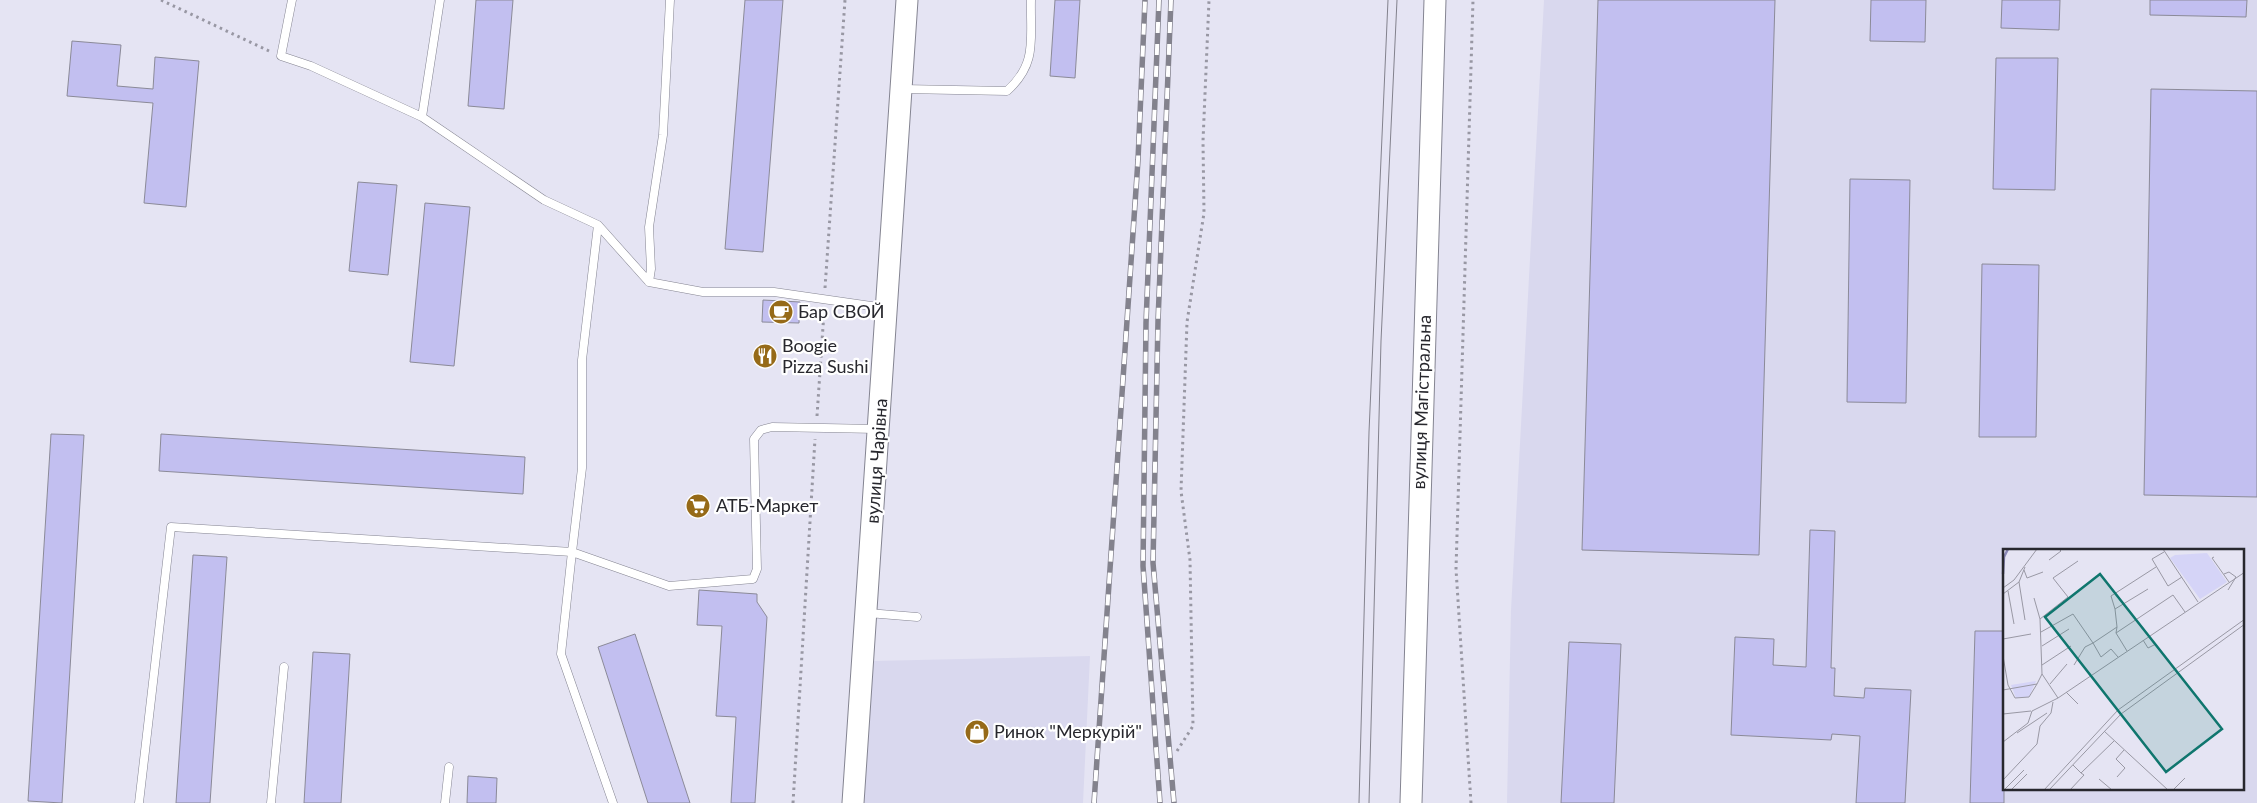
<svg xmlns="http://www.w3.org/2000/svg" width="2257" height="803" font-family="Lato,sans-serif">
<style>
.built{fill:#d9d8ee;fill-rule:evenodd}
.building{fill:#c2bff0;stroke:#8b8a98}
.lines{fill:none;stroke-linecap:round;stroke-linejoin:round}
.lane-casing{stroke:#848491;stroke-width:9}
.secondary-casing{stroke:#848491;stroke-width:23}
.path{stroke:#9897a3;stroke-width:3;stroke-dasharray:2.5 4;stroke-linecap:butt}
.lane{stroke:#fff;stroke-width:8}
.secondary{stroke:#fff;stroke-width:21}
.tram{stroke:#83828d;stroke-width:1}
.rail-casing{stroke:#83828d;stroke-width:5.5}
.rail{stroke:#fff;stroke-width:4;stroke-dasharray:11;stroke-linecap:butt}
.labels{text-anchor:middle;stroke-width:4.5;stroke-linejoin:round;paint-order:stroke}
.poi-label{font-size:18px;fill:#27272d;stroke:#fff;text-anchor:start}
.street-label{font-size:18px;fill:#27272d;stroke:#fff}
.inset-river{fill:none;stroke:#8b88b6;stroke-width:2.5}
.inset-road{fill:none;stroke:#9998a4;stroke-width:1}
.view{fill:#0f766e;fill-opacity:0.15;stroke:#0f766e;stroke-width:2.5}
.inset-edge{fill:none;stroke:#27272d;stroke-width:2.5}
</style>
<rect width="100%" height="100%" fill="#e5e4f3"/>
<path class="built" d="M 1544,0 L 2257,0 L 2257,803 L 1507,803 L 1511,610 ZM 2004,550 L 2243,550 L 2243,789 L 2004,789 Z
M 1090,656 L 1083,803 L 864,803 L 873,661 Z"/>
<path class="building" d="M 476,0 L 513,0 L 504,109 L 468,106 Z
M 745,0 L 783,0 L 763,252 L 725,249 Z
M 1055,0 L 1080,0 L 1075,78 L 1050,76 Z
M 1598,0 L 1775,0 L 1759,555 L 1582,550 Z
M 1871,0 L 1926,0 L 1925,42 L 1870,41 Z
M 2002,0 L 2060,0 L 2059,30 L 2001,28 Z
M 2150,0 L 2247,0 L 2246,17 L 2150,15 Z
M 72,41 L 121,45 L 117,86 L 153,89 L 155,57 L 199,61 L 186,207 L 144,203 L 153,103 L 67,96 Z
M 1996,58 L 2058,58 L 2055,190 L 1993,189 Z
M 2151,89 L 2257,91 L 2257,497 L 2144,495 Z
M 1850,179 L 1910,180 L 1906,403 L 1847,402 Z
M 358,182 L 397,185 L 388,275 L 349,271 Z
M 425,203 L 470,207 L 454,366 L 410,362 Z
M 1982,264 L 2039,265 L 2036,437 L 1979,437 Z
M 763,300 L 800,302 L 799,323 L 762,322 Z
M 51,434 L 84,435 L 62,803 L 28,801 Z
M 161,434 L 525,457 L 523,494 L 159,471 Z
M 1810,530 L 1835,531 L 1831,668 L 1835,668 L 1834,696 L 1864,698 L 1865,688 L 1911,690 L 1905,803 L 1856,803 L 1860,736 L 1832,734 L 1831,740 L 1731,735 L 1735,637 L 1774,639 L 1773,665 L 1806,667 Z
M 193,555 L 227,557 L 210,803 L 176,803 Z
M 699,590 L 757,594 L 757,602 L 767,617 L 755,803 L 731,803 L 736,717 L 716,716 L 722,626 L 697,625 Z
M 1975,631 L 2004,631 L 2004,803 L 1970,803 Z
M 635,634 L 690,803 L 648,803 L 598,647 Z
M 1569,642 L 1621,644 L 1614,803 L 1561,803 Z
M 313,652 L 350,654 L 341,803 L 304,803 Z
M 468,776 L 497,778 L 496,803 L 467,803 Z"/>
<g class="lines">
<defs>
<path id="lane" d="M 292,0 L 281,56 L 311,66 L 422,117
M 440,0 L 422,117 L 544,200 L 598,225
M 903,89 L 1007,91 C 1038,63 1030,39 1031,0
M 649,282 L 651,269 L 649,227 L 663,135 L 670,0
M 868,613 L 917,617
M 139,803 L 171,527 L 572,552 L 582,468 L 582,360 L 598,225 L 649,282 L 703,292 L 774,292 L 885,308
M 271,803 L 284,667
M 445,803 L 449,767
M 613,803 L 561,654 L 572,552 L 669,586 L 753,579 L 757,569 L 754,439 L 761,430 L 772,427 L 877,429"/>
<path id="secondary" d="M 853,803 L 907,0
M 1411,803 L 1435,0"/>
</defs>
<use href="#lane" class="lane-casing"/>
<use href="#secondary" class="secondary-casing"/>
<path class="path" d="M 161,0 L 269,51
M 825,288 L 845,0
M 817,416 L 824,312
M 1177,751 L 1193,726 L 1190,560 L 1181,491 L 1187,322 L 1204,213 L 1203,141 L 1209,0
M 793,803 L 815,439
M 1471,803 L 1456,569 L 1473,0"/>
<use href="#lane" class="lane"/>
<use href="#secondary" class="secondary"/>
<path class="tram" d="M 1359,803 L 1369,432 L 1388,0
M 1369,803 L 1381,341 L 1397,0"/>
<defs>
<path id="rail" d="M 1159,0 L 1146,323 L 1143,566 L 1160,803
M 1171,0 L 1158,321 L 1153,563 L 1174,803
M 1094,803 L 1138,160 L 1145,0"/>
</defs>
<use href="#rail" class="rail-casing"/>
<use href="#rail" class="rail"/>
</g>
<defs>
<symbol id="cafe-disc" viewBox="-11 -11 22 22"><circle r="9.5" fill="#966a18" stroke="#fff"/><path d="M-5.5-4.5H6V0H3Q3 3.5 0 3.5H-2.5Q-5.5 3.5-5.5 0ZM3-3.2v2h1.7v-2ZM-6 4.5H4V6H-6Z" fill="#fff"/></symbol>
<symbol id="restaurant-disc" viewBox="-11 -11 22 22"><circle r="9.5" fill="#966a18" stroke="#fff"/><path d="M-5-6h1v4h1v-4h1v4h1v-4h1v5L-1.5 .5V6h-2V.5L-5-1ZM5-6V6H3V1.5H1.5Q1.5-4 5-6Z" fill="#fff"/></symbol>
<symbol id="supermarket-disc" viewBox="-11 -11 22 22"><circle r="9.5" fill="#966a18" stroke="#fff"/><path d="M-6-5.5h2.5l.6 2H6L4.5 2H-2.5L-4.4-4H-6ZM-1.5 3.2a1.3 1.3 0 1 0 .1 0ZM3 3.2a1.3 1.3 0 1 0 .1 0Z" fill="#fff"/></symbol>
<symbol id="shop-disc" viewBox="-11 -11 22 22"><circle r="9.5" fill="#966a18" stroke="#fff"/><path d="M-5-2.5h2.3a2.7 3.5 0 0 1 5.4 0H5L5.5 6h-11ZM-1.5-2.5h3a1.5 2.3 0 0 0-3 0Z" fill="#fff"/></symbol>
</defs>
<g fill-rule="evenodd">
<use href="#cafe-disc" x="767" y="298" width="28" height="28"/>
<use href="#restaurant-disc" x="751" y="342" width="28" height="28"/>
<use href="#supermarket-disc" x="684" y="492" width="28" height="28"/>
<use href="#shop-disc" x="963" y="718" width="28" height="28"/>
</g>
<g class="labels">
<g class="poi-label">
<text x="798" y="318">Бар СВОЙ</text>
<text x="782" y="352">Boogie<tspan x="782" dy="21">Pizza Sushi</tspan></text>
<text x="716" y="512">АТБ-Маркет</text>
<text x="994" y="738">Ринок "Меркурій"</text>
</g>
<g class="street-label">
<text transform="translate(1422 402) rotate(-88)" y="6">вулиця Магістральна</text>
<text transform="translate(877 461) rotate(-86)" y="6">вулиця Чарівна</text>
</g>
</g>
<g transform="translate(2003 549)">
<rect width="241" height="241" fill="#e5e4f3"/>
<path d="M 204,4 L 224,33 L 197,50 L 167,9 L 172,6 ZM 33,132 L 26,148 L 13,149 L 8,136 Z" fill="#d5d4f7"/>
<path class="inset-river" d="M 0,25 L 1,8 L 5,0"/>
<path class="inset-road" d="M 160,0 L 195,53M 161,3 L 149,10 L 165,37 L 179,28M 211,8 L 209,9 L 226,33M 46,11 L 58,2 L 56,0M 21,21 L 24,29 L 40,23M 221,25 L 226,23 L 233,28 L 225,41M 16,33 L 22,71M 0,39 L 11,31 L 34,0M 5,42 L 11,75M 0,45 L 16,33 L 22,18M 31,49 L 37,70M 112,60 L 108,47 L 153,18M 114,78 L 112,60 L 145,40M 38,83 L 70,65 L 90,94 L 114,78 L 113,84 L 124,102M 113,84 L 170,46 L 182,63M 0,90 L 28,85M 140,91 L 145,99 L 153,95M 39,97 L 66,80M 0,107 L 5,136 L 12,149 L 26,148 L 34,135M 39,116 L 68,97M 71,116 L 82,98 L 90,94 L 98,108 L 108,100 L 115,108M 39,125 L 55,149M 47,135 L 64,115M 0,141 L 34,135 L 39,125 L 37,70 L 65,48 L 50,29 L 75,12M 63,143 L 75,155M 0,165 L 28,162M 101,182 L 165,241M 14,184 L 44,164M 0,193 L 25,174 L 29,162 L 55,149 L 242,23M 70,216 L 78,224 L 111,192M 114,228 L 122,219 L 113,210 L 121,201M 96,230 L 109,241M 0,231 L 34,195 L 37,177 L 48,164 L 50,153M 1,241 L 21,221M 8,241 L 24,225M 41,241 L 115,161 L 242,70M 46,241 L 118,165 L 242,75M 67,241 L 81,226 L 78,224M 170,241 L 182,229"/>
<path class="view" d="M 97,25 L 219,180 L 163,223 L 42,68 Z"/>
<rect width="241" height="241" class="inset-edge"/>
</g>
</svg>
